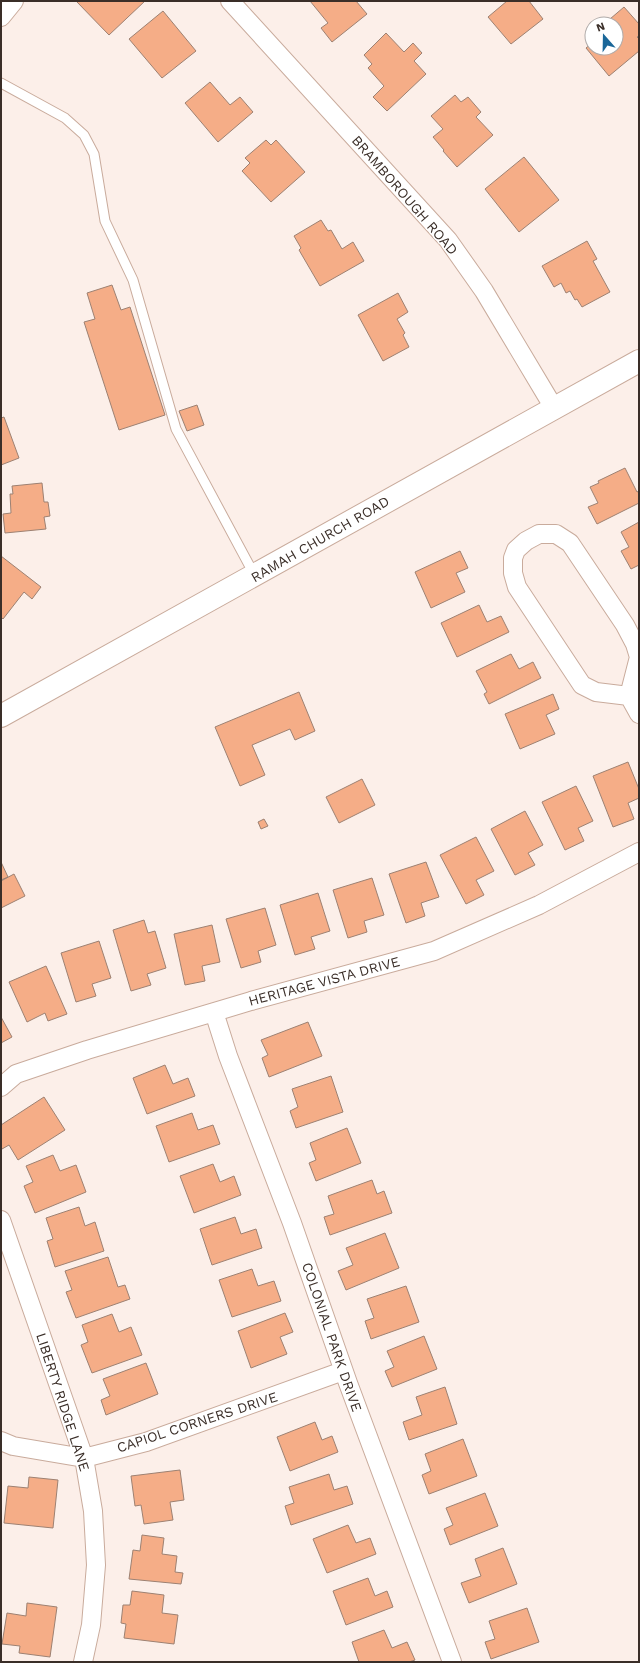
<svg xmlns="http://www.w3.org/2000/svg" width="640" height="1663" font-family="'Work Sans',sans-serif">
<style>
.building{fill:#f5ad87;stroke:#9d8172}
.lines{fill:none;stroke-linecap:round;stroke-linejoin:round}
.lane-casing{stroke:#c9ab9c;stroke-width:11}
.street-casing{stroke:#c9ab9c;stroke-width:20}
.secondary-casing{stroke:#c9ab9c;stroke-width:24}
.lane{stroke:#fff;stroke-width:9}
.street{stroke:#fff;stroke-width:18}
.secondary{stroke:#fff;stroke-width:22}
.labels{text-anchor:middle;stroke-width:3;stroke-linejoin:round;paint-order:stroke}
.street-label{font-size:14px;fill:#3a2e28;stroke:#fff}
</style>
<rect width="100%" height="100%" fill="#fcefe9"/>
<path class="building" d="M 78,1 L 145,1 L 109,35 L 77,2 Z
M 310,1 L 356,1 L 367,14 L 332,42 L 321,28 L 328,23 Z
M 507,1 L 529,1 L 543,19 L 511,44 L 488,17 Z
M 624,7 L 639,24 L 639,36 L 637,37 L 639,39 L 639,51 L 609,76 L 586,48 L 592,43 L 592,48 L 616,48 L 616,24 L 610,19 Z
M 163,11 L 196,51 L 162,78 L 129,39 Z
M 386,33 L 404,52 L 413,43 L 422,53 L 414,61 L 426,74 L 387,111 L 373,97 L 384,86 L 368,68 L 372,64 L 364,55 Z
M 210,82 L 230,105 L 240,97 L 253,112 L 218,142 L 185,103 Z
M 455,95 L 461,102 L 468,97 L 481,112 L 476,117 L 493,135 L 457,167 L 443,151 L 444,150 L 433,137 L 443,129 L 431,116 Z
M 266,140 L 271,145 L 276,140 L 305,172 L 271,202 L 242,171 L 250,163 L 245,158 Z
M 524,157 L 559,200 L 519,232 L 485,189 Z
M 321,220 L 328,231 L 331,230 L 342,249 L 353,242 L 364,261 L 320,286 L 299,250 L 301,248 L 294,236 Z
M 587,241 L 597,259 L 593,261 L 610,292 L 582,307 L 577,299 L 575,300 L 570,291 L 566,293 L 561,283 L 554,287 L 542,266 Z
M 112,285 L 121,310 L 130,307 L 165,415 L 119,430 L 84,322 L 95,319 L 87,293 Z
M 398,293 L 408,312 L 397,319 L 405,333 L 403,335 L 409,347 L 383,361 L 358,315 Z
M 197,405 L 204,425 L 187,431 L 179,411 Z
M 4,417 L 19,458 L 1,465 L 1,418 Z
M 625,468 L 637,492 L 639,491 L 639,503 L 597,524 L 588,507 L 598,503 L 590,487 L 599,483 L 598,481 Z
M 42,483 L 44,502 L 48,502 L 50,516 L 44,517 L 46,529 L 5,533 L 3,514 L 11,513 L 10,494 L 13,494 L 12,486 Z
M 639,522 L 639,565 L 631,569 L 621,551 L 629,547 L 621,532 Z
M 460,551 L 468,568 L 456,573 L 465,592 L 431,608 L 415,572 Z
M 1,556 L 41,587 L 32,599 L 24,592 L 3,619 L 1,617 Z
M 479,605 L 487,622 L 501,616 L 509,632 L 457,657 L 441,623 Z
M 511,654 L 519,669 L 533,662 L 541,678 L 489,704 L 484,694 L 487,692 L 476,671 Z
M 299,692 L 315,731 L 295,740 L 290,729 L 252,745 L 265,775 L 240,786 L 215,727 Z
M 553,694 L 559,709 L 546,715 L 555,734 L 520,749 L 505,714 Z
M 628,762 L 639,789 L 639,798 L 628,803 L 634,819 L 613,827 L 593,776 Z
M 362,779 L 375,805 L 339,823 L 326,797 Z
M 576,786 L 593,821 L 578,828 L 584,841 L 565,850 L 542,802 Z
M 525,811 L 543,845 L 528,853 L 535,865 L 515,875 L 491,829 Z
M 264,819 L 268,826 L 261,829 L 258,822 Z
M 476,837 L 494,871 L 476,880 L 484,895 L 466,904 L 440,855 Z
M 1,862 L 8,877 L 1,880 Z
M 426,862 L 439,897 L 421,903 L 425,916 L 406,923 L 389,874 Z
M 14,874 L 25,896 L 1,908 L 1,881 Z
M 372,878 L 384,915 L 364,921 L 367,932 L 348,938 L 333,890 Z
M 318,893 L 330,931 L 311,937 L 315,949 L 295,955 L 280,905 Z
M 265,908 L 276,945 L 258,951 L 261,962 L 241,968 L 226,919 Z
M 144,920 L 148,933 L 155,931 L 166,968 L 147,974 L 151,985 L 131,991 L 113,930 Z
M 212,925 L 220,962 L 202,966 L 205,981 L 185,985 L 174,934 Z
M 99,941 L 111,978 L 92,984 L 96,996 L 76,1002 L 61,953 Z
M 46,966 L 67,1014 L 48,1021 L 45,1013 L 27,1022 L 9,982 Z
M 1,1017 L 12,1037 L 1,1043 Z
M 308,1022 L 322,1056 L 269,1077 L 262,1058 L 268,1055 L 261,1040 Z
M 165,1065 L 173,1084 L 188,1078 L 195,1096 L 147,1114 L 133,1078 Z
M 331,1076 L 343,1112 L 296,1128 L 290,1111 L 298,1107 L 292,1089 Z
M 44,1097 L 65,1130 L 18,1160 L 9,1145 L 2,1149 L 1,1147 L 1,1125 Z
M 192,1113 L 198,1130 L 213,1125 L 220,1144 L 169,1162 L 156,1126 Z
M 347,1128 L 361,1163 L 316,1181 L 309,1163 L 316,1160 L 310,1143 Z
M 53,1155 L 60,1171 L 76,1165 L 86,1192 L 35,1213 L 24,1186 L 33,1182 L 26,1166 Z
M 213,1164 L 220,1182 L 234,1176 L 241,1195 L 194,1213 L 180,1176 Z
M 372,1180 L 377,1194 L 384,1191 L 392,1213 L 330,1235 L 324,1217 L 334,1214 L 328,1196 Z
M 79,1207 L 85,1226 L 95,1222 L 104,1251 L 55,1267 L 47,1241 L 53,1239 L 46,1218 Z
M 235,1217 L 241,1234 L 256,1229 L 262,1248 L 212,1265 L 200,1229 Z
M 385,1233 L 399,1268 L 346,1290 L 338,1271 L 353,1265 L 346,1248 Z
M 108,1257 L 118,1287 L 125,1285 L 130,1299 L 76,1318 L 66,1292 L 72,1290 L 65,1271 Z
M 252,1269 L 258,1286 L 274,1281 L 281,1301 L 232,1317 L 219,1280 Z
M 406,1286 L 419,1322 L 371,1339 L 365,1321 L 374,1318 L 367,1299 Z
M 285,1313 L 293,1332 L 280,1337 L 287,1354 L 251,1368 L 238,1331 Z
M 112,1314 L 119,1332 L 131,1327 L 142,1355 L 92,1373 L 81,1345 L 88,1342 L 82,1325 Z
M 424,1336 L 437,1369 L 392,1387 L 385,1371 L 394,1367 L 387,1351 Z
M 146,1363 L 158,1394 L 106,1415 L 101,1400 L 110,1396 L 103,1379 Z
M 445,1387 L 457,1424 L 409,1440 L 403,1422 L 422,1415 L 416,1397 Z
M 315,1422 L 322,1440 L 332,1436 L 338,1452 L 290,1471 L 277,1437 Z
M 463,1439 L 477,1476 L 429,1494 L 422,1475 L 431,1471 L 425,1454 Z
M 180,1470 L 184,1500 L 170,1502 L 173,1520 L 144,1524 L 141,1505 L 135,1506 L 131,1476 Z
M 329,1474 L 334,1490 L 347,1486 L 353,1504 L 291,1525 L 285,1506 L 294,1503 L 289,1487 Z
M 29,1477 L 58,1480 L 53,1528 L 4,1523 L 8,1486 L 28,1488 Z
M 485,1493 L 498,1526 L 450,1545 L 444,1529 L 453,1525 L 446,1508 Z
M 348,1525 L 356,1543 L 370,1538 L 376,1554 L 327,1573 L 313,1539 Z
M 142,1535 L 164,1538 L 162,1554 L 177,1556 L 175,1572 L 183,1573 L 181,1584 L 129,1579 L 133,1550 L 140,1551 Z
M 503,1548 L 517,1584 L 469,1603 L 461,1583 L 481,1576 L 475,1559 Z
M 368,1578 L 375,1596 L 387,1591 L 393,1607 L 346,1625 L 333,1591 Z
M 132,1591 L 164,1595 L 162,1613 L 178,1615 L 174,1644 L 124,1638 L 126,1624 L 121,1623 L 123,1605 L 130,1605 Z
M 27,1603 L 57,1607 L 50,1657 L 19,1653 L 20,1646 L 2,1644 L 7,1613 L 26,1616 Z
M 527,1608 L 539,1642 L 491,1659 L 485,1642 L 495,1639 L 489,1621 Z
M 384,1630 L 392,1648 L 407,1642 L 415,1660 L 409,1662 L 359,1662 L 352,1642 Z"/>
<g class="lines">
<defs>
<path id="lane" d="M 1,83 L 65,118 L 84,135 L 94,154 L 105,221 L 133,280 L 176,429 L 255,576"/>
<path id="street" d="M 230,1 L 448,240 L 484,291 L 554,408
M 1,17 L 14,1
M 629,696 L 596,692 L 582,685 L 517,587 L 513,573 L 513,558 L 516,550 L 526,541 L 539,534 L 556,534 L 570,543 L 625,625 L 635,644 L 639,657 L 629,696 L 639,714
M 214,1012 L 228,1056 L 292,1223 L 348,1383 L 452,1662
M 1,1087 L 16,1074 L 87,1050 L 251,1001 L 434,951 L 539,905 L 639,852
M 1,1220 L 84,1458 L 93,1511 L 96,1565 L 91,1625 L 83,1662
M 1,1441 L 13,1446 L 84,1458 L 146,1442 L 343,1371"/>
<path id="secondary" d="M 1,716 L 639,361"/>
</defs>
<use href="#lane" class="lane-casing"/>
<use href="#street" class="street-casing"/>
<use href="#secondary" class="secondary-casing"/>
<use href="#lane" class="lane"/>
<use href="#street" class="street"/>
<use href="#secondary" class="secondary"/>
</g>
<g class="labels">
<g class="street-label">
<text transform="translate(405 195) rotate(49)" y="5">BRAMBOROUGH ROAD</text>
<text transform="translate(320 539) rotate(-30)" y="5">RAMAH CHURCH ROAD</text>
<text transform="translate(324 981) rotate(-15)" y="5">HERITAGE VISTA DRIVE</text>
<text transform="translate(332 1337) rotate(71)" y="5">COLONIAL PARK DRIVE</text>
<text transform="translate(63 1402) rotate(72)" y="5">LIBERTY RIDGE LANE</text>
<text transform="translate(197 1422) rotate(-18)" y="5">CAPIOL CORNERS DRIVE</text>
</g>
</g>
<rect width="640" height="1663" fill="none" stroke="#3a2e28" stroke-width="4"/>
<g transform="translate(604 36) rotate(340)"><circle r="19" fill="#ffffff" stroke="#b0aba9"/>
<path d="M0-3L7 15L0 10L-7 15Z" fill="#1a6799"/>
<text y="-6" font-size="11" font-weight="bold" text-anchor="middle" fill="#3a2e28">N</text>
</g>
</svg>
